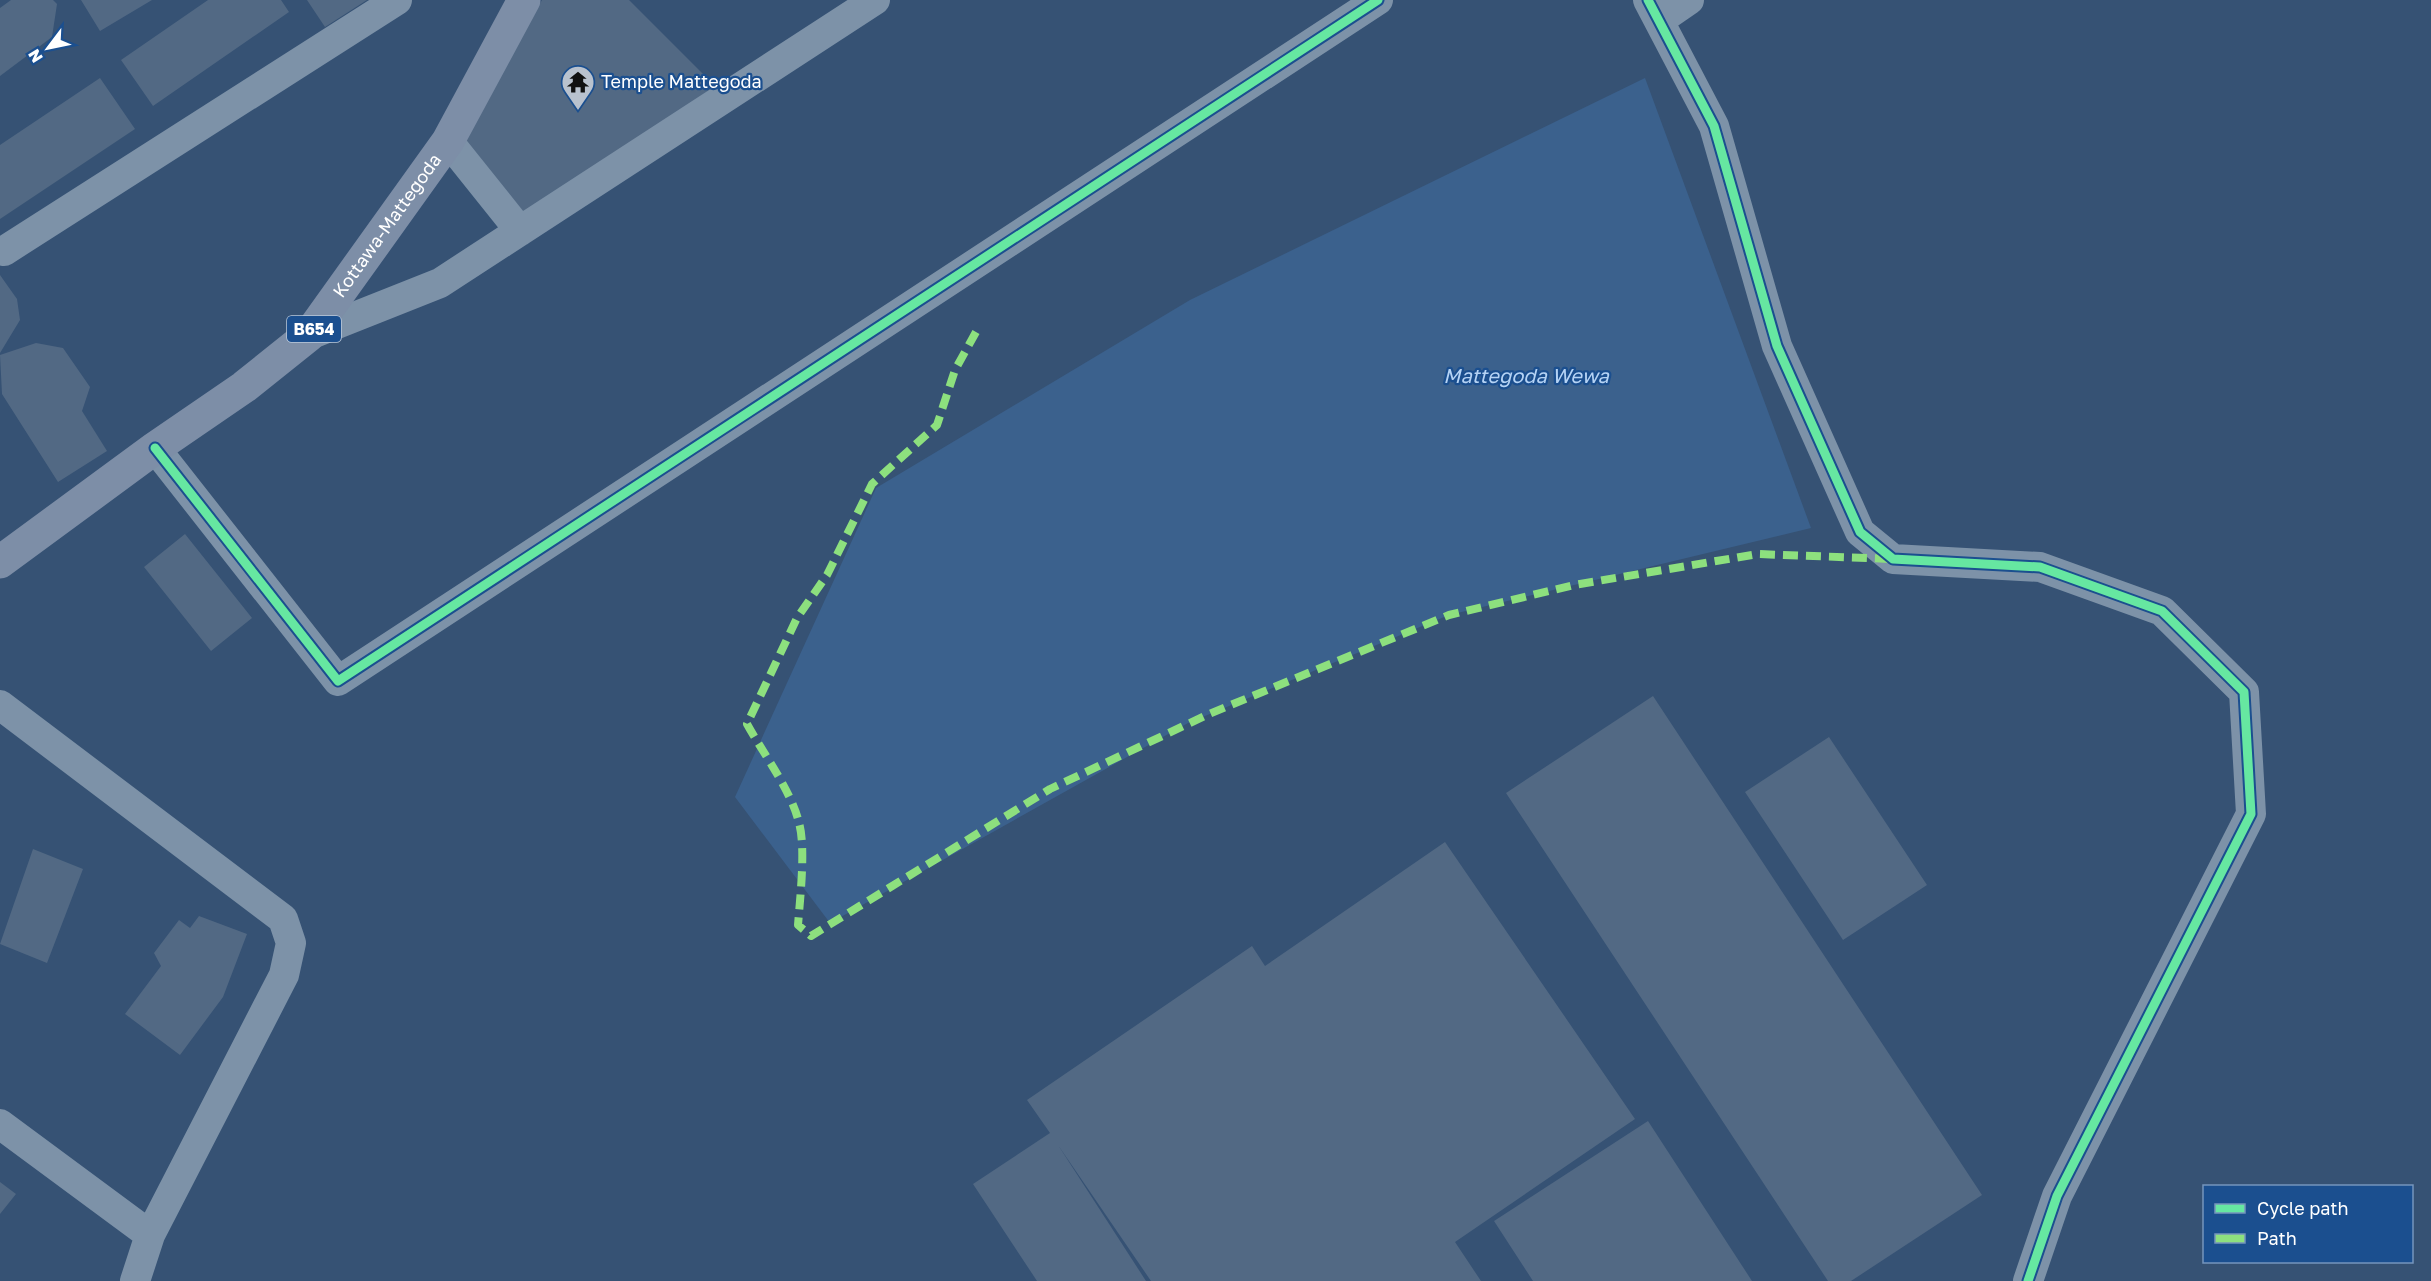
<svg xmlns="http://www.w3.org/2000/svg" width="2431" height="1281" font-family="'Golos Text',sans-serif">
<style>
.water{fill:#3b618d}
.building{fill:#526984}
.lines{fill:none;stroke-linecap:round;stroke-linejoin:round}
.street{stroke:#7d92a8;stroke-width:30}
.primary{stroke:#7d8ea7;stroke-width:33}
.quiet{stroke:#8de07e;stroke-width:8;stroke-dasharray:15 8;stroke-linecap:butt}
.cycleway-casing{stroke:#1b4f8f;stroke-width:13}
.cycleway{stroke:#66e7a1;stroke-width:9}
.labels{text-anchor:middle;stroke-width:4.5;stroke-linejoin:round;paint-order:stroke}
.shield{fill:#1b4f8f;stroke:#bbcadd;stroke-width:1.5}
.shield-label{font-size:16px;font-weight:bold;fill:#fff}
.poi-label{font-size:18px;fill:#fff;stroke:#1b4f8f;text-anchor:start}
.street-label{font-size:18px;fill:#fff;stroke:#1b4f8f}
.water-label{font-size:20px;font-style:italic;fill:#b5d3f5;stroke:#1b4f8f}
</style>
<rect width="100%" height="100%" fill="#365274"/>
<path class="water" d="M 1645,78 L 1811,528 L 1449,615 L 1188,723 L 830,923 L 735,797 L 876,488 L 1190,300 Z"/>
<path class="building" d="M 11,0 L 53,0 L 57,4 L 52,37 L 0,76 L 0,8 Z
M 81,0 L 152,0 L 100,31 Z
M 208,0 L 281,0 L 289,12 L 153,106 L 121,60 Z
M 307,0 L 367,0 L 325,27 Z
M 542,0 L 629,0 L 715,86 L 527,217 L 462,137 Z
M 100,78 L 135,129 L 0,219 L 0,145 Z
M 0,275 L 17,299 L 20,320 L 0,353 Z
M 36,343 L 63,348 L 90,387 L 82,411 L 107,451 L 58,482 L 2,394 L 0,355 Z
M 185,534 L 252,618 L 211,651 L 144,567 Z
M 1653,696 L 1982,1195 L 1851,1281 L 1828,1281 L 1506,793 Z
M 1829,737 L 1927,885 L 1843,940 L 1745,792 Z
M 1445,842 L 1635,1119 L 1455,1242 L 1481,1281 L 1151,1281 L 1058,1145 L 1146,1281 L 1037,1281 L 973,1184 L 1050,1133 L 1027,1100 L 1252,946 L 1265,966 Z
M 33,849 L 83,869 L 47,963 L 0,944 Z
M 199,916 L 247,934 L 223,997 L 180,1055 L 125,1014 L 161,966 L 154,953 L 179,920 L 190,928 Z
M 1648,1121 L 1752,1281 L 1533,1281 L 1494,1221 Z
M 0,1182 L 16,1194 L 0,1214 Z"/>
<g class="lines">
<path class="street" d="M 1648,0 L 1714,126 L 1777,346 L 1860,532 L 1893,559 L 2040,567 L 2162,611 L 2244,692 L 2251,814 L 2057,1196 L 2028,1281
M 1660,20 L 1689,0
M 448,141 L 520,231
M 4,251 L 397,0
M 309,335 L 440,283 L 875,0
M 155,448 L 338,681 L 1378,0
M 0,705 L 283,919 L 291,943 L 284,975 L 150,1235 L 135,1281
M 0,1124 L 150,1235"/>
<path class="primary" id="s1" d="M 0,562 L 155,448 L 244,387 L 309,335 L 448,141 L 524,0"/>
<path class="quiet" d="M 976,332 L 955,370 L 937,425 L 872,484 L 827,575 L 797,618 L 747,724 C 763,753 792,792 799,823 C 806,847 800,899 798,925 L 811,936 L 1050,789 L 1209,714 L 1449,615 L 1574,585 L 1758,554 L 1893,559"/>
<defs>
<path id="cycleway" d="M 1648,0 L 1714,126 L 1777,346 L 1860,532 L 1893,559 L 2040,567 L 2162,611 L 2244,692 L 2251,814 L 2057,1196 L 2028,1281
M 155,448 L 338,681 L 1378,0"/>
</defs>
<use href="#cycleway" class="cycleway-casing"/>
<use href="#cycleway" class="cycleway"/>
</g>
<defs>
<symbol id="temple-pin" viewBox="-11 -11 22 30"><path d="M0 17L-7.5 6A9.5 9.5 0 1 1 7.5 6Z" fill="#b9c2ce" stroke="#1b4f8f"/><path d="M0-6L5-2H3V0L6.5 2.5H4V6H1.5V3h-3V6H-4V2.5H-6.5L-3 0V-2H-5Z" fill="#111"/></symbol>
</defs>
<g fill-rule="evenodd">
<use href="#temple-pin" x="559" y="63" width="38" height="52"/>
</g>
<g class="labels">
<rect class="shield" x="287" y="316" width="54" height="26" rx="4.5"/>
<g class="shield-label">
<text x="314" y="335">B654</text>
</g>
<g class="poi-label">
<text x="601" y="88">Temple Mattegoda</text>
</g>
<g class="street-label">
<text dy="6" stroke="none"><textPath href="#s1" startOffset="518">Kottawa-Mattegoda</textPath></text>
</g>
<g class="water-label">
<text x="1526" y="383">Mattegoda Wewa</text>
</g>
</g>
<rect x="2203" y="1185" width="210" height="78" fill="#1b4f8f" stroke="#7695bc" stroke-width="1.5"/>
<rect x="2215" y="1204" width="30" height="9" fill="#66e7a1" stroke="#7695bc" stroke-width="1.5"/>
<text x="2257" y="1215" font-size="18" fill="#ffffff">Cycle path</text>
<rect x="2215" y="1234" width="30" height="9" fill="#8de07e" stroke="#7695bc" stroke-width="1.5"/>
<text x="2257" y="1245" font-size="18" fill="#ffffff">Path</text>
<g transform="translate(48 48) rotate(238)" stroke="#1b4f8f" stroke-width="4.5" paint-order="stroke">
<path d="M0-4.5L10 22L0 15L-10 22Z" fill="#ffffff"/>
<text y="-9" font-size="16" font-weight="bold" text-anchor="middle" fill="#ffffff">N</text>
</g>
</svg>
